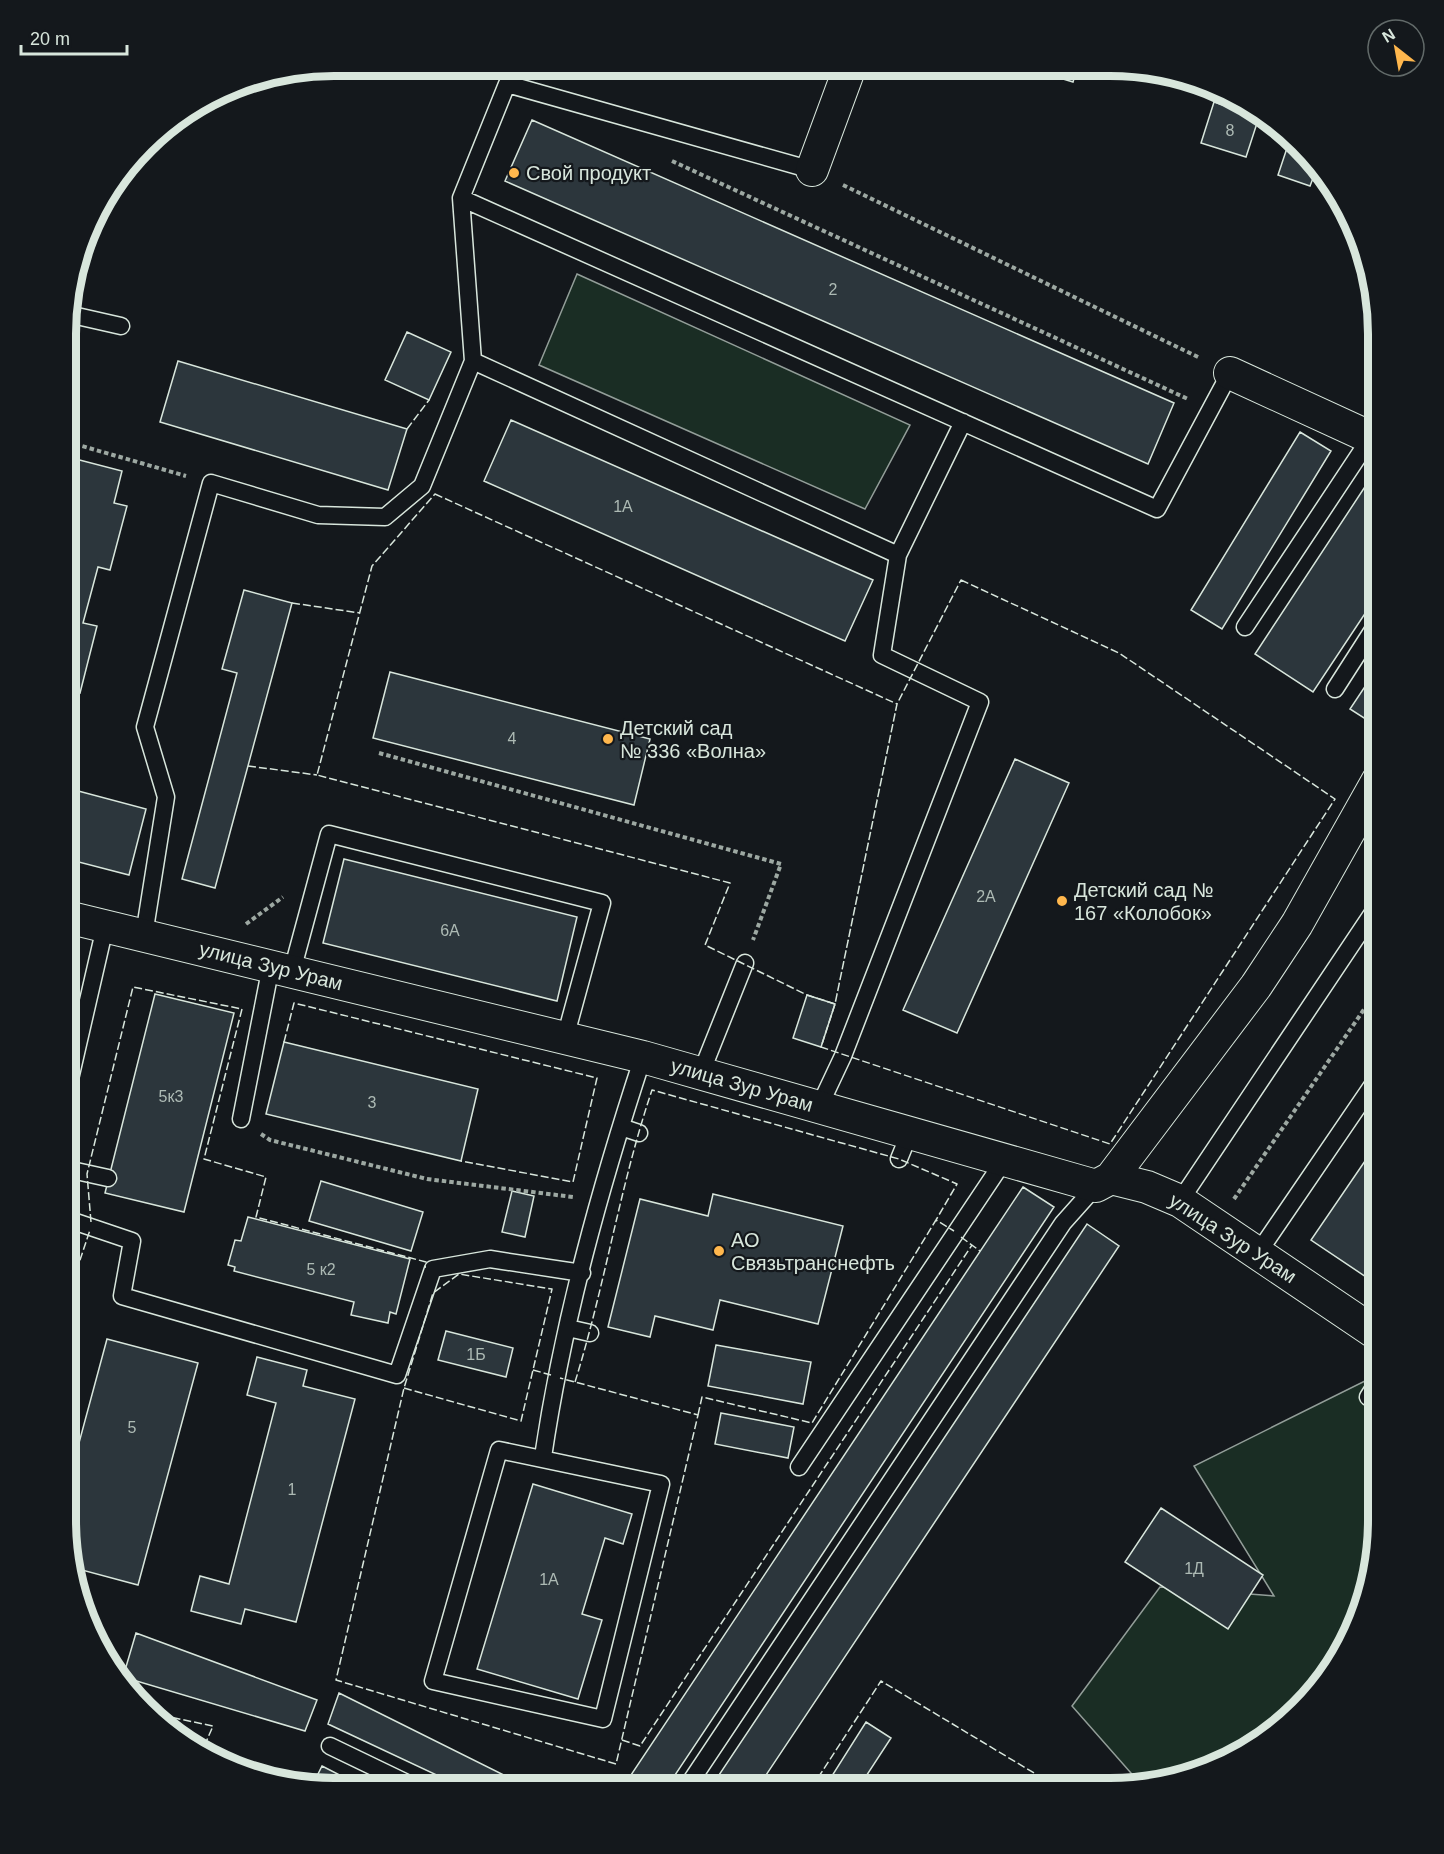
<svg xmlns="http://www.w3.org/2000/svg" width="1444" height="1854" font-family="Arial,sans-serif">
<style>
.green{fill:#1a2d24;stroke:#939e99;stroke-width:1.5}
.building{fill:#2c363c;stroke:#d8e6dc;stroke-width:1.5}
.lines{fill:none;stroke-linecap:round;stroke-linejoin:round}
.service-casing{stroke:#d8e6dc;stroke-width:19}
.minor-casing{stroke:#d8e6dc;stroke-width:34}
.path{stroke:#9da8a2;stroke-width:4;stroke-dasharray:4.5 3;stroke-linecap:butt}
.service{stroke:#14181c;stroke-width:16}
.minor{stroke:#14181c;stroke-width:32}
.fence{stroke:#d8e6dc;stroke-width:1.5;stroke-dasharray:8 3;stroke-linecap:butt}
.poi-dot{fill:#ffb74d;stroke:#14181c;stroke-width:2}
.labels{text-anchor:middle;stroke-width:4.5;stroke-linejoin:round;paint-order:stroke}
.number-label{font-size:16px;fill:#adbab4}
.poi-label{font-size:20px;fill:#d8e6dc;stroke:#14181c;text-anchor:start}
.street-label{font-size:20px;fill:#d8e6dc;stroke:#14181c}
.rim{fill:none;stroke:#d8e6dc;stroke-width:8}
</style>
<rect width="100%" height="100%" fill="#14181c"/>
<path class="green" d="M 577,274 L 910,425 L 865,509 L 539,365 Z
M 1377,1375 L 1377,1537 L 1364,1606 L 1333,1669 L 1286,1722 L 1228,1760 L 1138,1781 L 1072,1706 L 1160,1587 L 1274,1596 L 1194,1466 Z"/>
<path class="building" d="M 1027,68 L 1077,68 L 1073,82 Z
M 1214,102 L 1259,117 L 1246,157 L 1201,143 Z
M 532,120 L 1174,403 L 1148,464 L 505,181 Z
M 1289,142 L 1315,173 L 1310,186 L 1278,175 Z
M 407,332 L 451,352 L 429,400 L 385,380 Z
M 178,361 L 407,429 L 388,490 L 160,422 Z
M 511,420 L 873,580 L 845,641 L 484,481 Z
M 1300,432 L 1331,451 L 1222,629 L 1191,610 Z
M 68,457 L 122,471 L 114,503 L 127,506 L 110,570 L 98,567 L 83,623 L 97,626 L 80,693 L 68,690 Z
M 1376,470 L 1378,594 L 1313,692 L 1255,654 Z
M 244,590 L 292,603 L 215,888 L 182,879 L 237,673 L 222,669 Z
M 1378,667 L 1378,727 L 1350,709 Z
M 390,672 L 650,739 L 634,805 L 373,738 Z
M 1015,759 L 1069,783 L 957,1033 L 903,1010 Z
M 67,788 L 146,809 L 129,875 L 67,859 Z
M 344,859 L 577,917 L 557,1001 L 323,943 Z
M 155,994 L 234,1013 L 184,1212 L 105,1193 Z
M 807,995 L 835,1004 L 821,1047 L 793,1038 Z
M 284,1042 L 478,1089 L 461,1161 L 266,1114 Z
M 1378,1142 L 1378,1285 L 1311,1240 Z
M 321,1181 L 423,1212 L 411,1251 L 309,1221 Z
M 1023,1187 L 1054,1207 L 667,1787 L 623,1787 Z
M 512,1191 L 534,1196 L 525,1237 L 502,1232 Z
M 713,1194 L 843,1226 L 818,1324 L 720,1300 L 713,1330 L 655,1316 L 650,1337 L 608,1327 L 640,1199 L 708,1216 Z
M 248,1217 L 410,1259 L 396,1314 L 390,1312 L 388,1323 L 351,1315 L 354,1302 L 234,1271 L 235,1267 L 228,1265 L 235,1240 L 241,1241 Z
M 1087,1224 L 1119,1246 L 758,1787 L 711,1787 Z
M 446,1331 L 513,1348 L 506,1377 L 438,1360 Z
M 107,1339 L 198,1363 L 138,1585 L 78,1569 L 66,1520 L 66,1491 Z
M 716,1345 L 811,1362 L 803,1404 L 708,1386 Z
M 257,1357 L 307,1370 L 303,1386 L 355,1399 L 296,1622 L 245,1609 L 241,1624 L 191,1611 L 200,1576 L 229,1584 L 276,1403 L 247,1395 Z
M 721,1413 L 794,1427 L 788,1458 L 715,1444 Z
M 533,1484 L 632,1514 L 623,1544 L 605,1538 L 582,1614 L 602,1620 L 578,1699 L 477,1669 Z
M 1161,1508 L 1263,1575 L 1228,1629 L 1125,1562 Z
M 136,1633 L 317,1700 L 305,1731 L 123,1677 Z
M 339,1693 L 526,1786 L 460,1786 L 328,1724 Z
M 866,1722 L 891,1738 L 859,1787 L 825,1787 Z
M 322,1766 L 361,1786 L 312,1786 Z"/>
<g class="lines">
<defs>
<path id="service" d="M 461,198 L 1157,509 L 1230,373
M 68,314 L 121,326
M 473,361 L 898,555 L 963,422
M 1245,627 L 1371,437
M 1335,689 L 1378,622
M 144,935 L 166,797 L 145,727 L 211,483 L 318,515 L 385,517 L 422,486 L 473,361 L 461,198 L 507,84 L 812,170
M 292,971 L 329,834 L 602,903 L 565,1038
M 701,1073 L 745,963
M 67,1092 L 105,927
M 819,1107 L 843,1056 L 980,702 L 882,655 L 898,555
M 241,1119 L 271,966
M 621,1127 L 639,1133
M 899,1159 L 910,1132
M 67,1169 L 108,1178
M 1180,1201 L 1378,905
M 67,1219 L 132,1241 L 122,1296 L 397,1375 L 433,1269 L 490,1259 L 582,1273
M 1258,1253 L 1378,1077
M 568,1328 L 590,1333
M 1368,1397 L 1377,1383
M 499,1450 L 661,1484 L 603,1719 L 433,1681 Z
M 543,1457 C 563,1321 600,1188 643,1057
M 799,1467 L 1005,1159
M 330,1746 L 413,1786
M 687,1787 L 1063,1223 L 1096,1186"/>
<path id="minor" d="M 812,170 L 850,67
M 1230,373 L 1378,441
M 67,917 L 643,1057 L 1096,1186 L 1111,1178 L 1256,986 L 1297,924 L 1378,780
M 1111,1178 L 1147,1187 L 1180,1201 L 1377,1334"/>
</defs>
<use href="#service" class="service-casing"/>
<use href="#minor" class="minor-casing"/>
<path class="path" d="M 672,161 L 1188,399
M 843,185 L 1200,358
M 68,442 L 186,476
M 379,753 L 781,864 L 753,940
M 246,924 L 283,897
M 261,1134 L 270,1140 L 427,1179 L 573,1197
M 1234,1199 L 1378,989"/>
<use href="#service" class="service"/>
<use href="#minor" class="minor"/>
<path class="fence" d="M 407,429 L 429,400
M 435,494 L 897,704 L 835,1004 L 807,995 L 705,945 L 730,883 L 317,775 L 372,566 Z
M 961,580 L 1119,653 L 1335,799 L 1110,1144 L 821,1047 L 835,1004 L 897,704 Z
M 292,603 L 360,613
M 248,766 L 317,775
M 284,1042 L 294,1003 L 597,1078 L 573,1182 L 461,1161
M 91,1222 L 87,1174 L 133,987 L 242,1009 L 204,1159 L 266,1177 L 256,1217 L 426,1262 L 425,1268
M 961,1237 L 980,1251
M 66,1302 L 90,1230
M 533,1370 L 551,1375
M 575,1382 C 605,1286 620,1185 652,1090 L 899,1159 L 957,1184 L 936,1220
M 404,1388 L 521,1421 L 552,1289 L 459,1274 L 433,1293 L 404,1388 L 336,1680 L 616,1764 L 698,1415 L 560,1378
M 698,1415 L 702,1397 L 812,1423 L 936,1220 L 954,1231
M 151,1713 L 213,1726 L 203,1749
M 622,1740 L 640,1746 L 972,1245
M 812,1787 L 881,1681 L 1059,1788"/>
</g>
<g class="poi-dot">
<circle cx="514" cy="173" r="6"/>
<circle cx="608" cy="739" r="6"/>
<circle cx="1062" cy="901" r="6"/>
<circle cx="719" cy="1251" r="6"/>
</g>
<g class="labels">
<g class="number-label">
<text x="1230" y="136">8</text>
<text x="833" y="295">2</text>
<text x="623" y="512">1А</text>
<text x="512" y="744">4</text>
<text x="986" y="902">2А</text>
<text x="450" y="936">6А</text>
<text x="171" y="1102">5к3</text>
<text x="372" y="1108">3</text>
<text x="321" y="1275">5 к2</text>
<text x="476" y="1360">1Б</text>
<text x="132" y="1433">5</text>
<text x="292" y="1495">1</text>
<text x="1194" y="1574">1Д</text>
<text x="549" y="1585">1А</text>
</g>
<g class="poi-label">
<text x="526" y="180">Свой продукт</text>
<text x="620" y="735">Детский сад<tspan x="620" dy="23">№ 336 «Волна»</tspan></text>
<text x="1074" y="897">Детский сад №<tspan x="1074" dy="23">167 «Колобок»</tspan></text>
<text x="731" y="1247">АО<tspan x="731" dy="23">Связьтранснефть</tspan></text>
</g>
<g class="street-label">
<text transform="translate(271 966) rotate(14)" y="7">улица Зур Урам</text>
<text transform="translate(742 1085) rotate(16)" y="7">улица Зур Урам</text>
<text transform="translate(1233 1238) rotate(33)" y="7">улица Зур Урам</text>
</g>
</g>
<path d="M0 0H1444V1854H0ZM334 76H1110A258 258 0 0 1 1368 334V1520A258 258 0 0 1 1110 1778H334A258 258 0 0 1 76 1520V334A258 258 0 0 1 334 76Z" fill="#14181c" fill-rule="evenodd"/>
<path class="rim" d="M334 76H1110A258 258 0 0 1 1368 334V1520A258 258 0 0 1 1110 1778H334A258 258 0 0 1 76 1520V334A258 258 0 0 1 334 76Z"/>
<g transform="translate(1396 48) rotate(329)"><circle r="28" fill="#14181c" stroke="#626a69" stroke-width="1.5"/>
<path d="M0-4.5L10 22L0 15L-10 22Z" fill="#ffb74d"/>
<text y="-9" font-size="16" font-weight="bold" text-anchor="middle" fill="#d8e6dc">N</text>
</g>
<path d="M21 45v9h106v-9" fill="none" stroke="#d8e6dc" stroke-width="3"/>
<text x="30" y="45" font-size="18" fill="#d8e6dc" stroke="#14181c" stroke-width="4.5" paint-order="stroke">20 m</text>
</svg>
